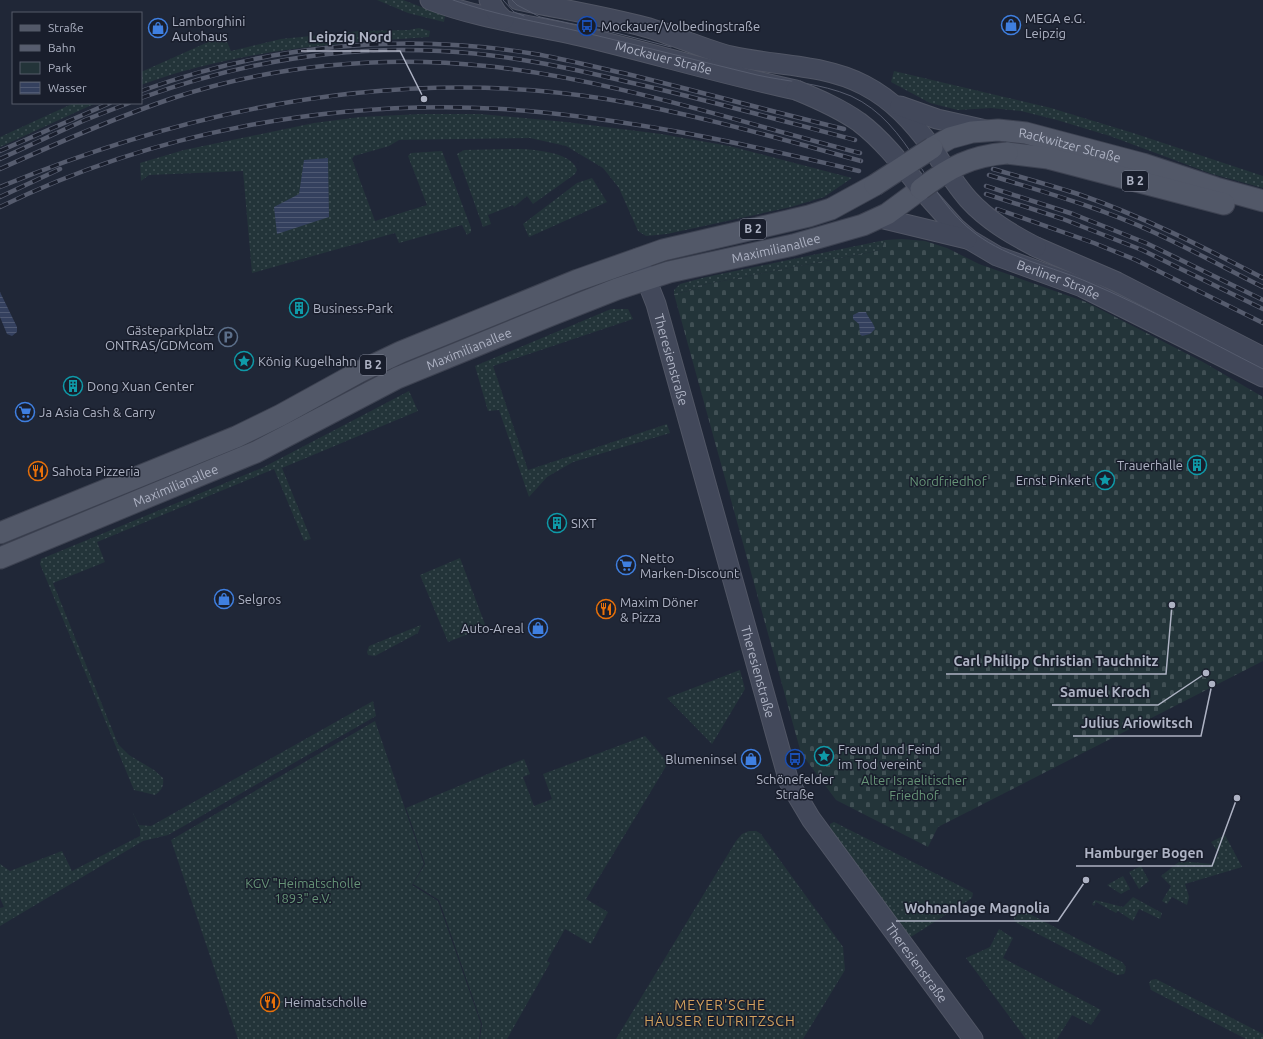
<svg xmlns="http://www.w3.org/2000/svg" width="1263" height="1039" font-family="Ubuntu,sans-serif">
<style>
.green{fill:url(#green-dots)}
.cemetery{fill:url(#cemetery-stones)}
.water{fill:url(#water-rules)}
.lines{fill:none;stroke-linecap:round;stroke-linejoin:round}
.secondary-casing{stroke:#515665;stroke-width:21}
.primary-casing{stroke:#3d4251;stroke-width:23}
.secondary{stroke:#42485a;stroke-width:19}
.primary{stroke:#525868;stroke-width:21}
.tram{stroke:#565c6e;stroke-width:1}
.rail-casing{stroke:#565c6e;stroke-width:4.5}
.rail{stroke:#191e2c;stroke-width:3;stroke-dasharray:9;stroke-linecap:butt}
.secondary-bridge-casing{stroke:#515665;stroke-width:21;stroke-linecap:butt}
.primary-bridge-casing{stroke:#3d4251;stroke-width:23;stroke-linecap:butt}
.secondary-bridge{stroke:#42485a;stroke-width:19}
.primary-bridge{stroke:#525868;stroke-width:21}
.labels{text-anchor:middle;stroke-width:3;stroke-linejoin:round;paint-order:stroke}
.shield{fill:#191e2c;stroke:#818696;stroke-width:1}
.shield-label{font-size:12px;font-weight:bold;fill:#aeb3c4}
.poi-label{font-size:13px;fill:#aeb3c4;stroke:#191e2c;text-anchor:start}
.street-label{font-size:13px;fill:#aeb3c4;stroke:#191e2c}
.park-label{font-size:13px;fill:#669477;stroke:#191e2c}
.neighbourhood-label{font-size:14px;letter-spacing:1px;fill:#d1a05d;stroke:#191e2c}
.leader{fill:none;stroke:#aeb3c4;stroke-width:1.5}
.callout-dot{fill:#aeb3c4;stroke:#191e2c;stroke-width:1.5}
.callout-label{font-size:14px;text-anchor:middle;font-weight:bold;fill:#aeb3c4;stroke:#191e2c;stroke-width:3;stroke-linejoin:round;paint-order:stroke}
</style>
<defs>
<pattern id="green-dots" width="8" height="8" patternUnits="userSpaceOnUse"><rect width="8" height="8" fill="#233439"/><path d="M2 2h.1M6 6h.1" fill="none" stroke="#404f54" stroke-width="1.8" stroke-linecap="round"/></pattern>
<pattern id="cemetery-stones" width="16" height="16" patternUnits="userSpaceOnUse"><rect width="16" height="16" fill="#233439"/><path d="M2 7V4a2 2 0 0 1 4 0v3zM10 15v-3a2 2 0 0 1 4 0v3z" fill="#404f54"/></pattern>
<pattern id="water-rules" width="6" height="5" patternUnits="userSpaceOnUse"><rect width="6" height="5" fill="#34405e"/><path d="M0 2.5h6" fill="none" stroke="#4f5973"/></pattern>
</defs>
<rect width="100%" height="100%" fill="#202737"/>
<path class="green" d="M 377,0 L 403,0 L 445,16 L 444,22 L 408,13 Z
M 419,28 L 430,31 L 429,37 C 331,43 234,51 141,85 L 141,72 L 224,35 L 231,51 L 281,39 L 360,31 L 409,30 Z
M 894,71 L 1051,108 L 1133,133 L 1263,176 L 1263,188 L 1212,174 L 1110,136 L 1057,120 L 1021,111 L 991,108 L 958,110 L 930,103 L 891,82 Z
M 74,103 L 96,103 L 0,147 L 0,137 Z
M 421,114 L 480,114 L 566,122 L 661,134 L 729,146 L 852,178 L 824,197 L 791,207 L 667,234 L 646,236 L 638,231 L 619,188 L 603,168 L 566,146 L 530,138 L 399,140 L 389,146 L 354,156 L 352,159 L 375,221 L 427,205 L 408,156 L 411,153 L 442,151 L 471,228 L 471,232 L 467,235 L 462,225 L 399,243 L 395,233 L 252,273 L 243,171 L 149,175 L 141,181 L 140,163 L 184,150 L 314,123 L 360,117 Z
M 514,149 C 529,149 572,151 577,170 L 575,174 L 533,204 L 527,196 L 514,207 L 513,205 L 488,215 L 491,224 L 483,227 L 457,154 L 464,150 Z
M 592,178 L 607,202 L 529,237 L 523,224 L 577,183 Z
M 885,240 L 882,249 L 877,251 L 697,286 L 697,289 L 674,294 L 674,290 L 680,284 L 706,277 Z
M 611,309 L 628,309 L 633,319 L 493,366 L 528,470 L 667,424 L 670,433 L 573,462 L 547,477 L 529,497 L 499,410 L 488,411 L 475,366 Z
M 409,391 L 418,411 L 282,468 L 311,539 L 304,541 L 274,469 L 97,542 L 105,562 L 53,583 L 118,744 L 129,755 L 154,770 L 163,778 C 164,786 162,790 155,795 L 134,790 L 40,564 L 41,559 L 264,467 Z
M 460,558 L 486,627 L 448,642 L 420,575 Z
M 421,625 L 418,633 L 375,656 L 368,655 L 367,652 L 369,646 Z
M 740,670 L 745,689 L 712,744 L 667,698 Z
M 373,701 L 376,716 L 168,835 L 143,841 L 0,926 L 0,908 L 4,907 L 0,898 L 0,864 L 10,871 L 62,851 L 72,871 L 140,836 L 140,829 L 132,811 L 139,825 L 151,826 Z
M 375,721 L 424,864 L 412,885 L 438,901 L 481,1024 L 479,1039 L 238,1039 L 171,840 Z
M 645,736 L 668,763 L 586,899 L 608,912 L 591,944 L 565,929 L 547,961 L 550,963 L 507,1039 L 480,1039 L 482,1024 L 439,900 L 413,884 L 425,864 L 406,808 L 524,759 L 530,774 L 523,777 L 534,806 L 552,799 L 543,774 Z
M 834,822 L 968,890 L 973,893 L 972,898 L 914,935 L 910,937 L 906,935 L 830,830 L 830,824 Z
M 749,831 L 756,831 L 761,834 L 843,947 L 845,970 L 803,1039 L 616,1039 L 736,841 L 742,834 Z
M 1225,835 L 1242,867 L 1185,884 L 1189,897 L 1187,905 L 1172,897 L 1167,904 L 1162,901 L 1171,886 L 1161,876 L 1180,861 L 1212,864 L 1219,853 L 1211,842 Z
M 1141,866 L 1149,881 L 1139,889 L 1129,872 Z
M 1123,876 L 1130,889 L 1121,894 L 1107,885 Z
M 1133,897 L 1162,913 L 1160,919 L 1139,909 L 1133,921 L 1118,911 L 1116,913 L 1096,902 L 1094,906 L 1092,904 L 1095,900 L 1123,907 Z
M 1018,910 L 1022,910 L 1122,962 C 1126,966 1127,969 1124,974 L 1117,975 L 1015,922 L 1013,914 Z
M 999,929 L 1013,938 L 1003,958 L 1101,1010 L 1091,1025 L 1072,1015 L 1057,1039 L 1026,1039 L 966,958 L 990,947 Z
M 1156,979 L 1263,1034 L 1263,1039 L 1246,1039 L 1151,990 L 1149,983 L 1151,980 Z"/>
<path class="cemetery" d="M 902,239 L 925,241 L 947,248 L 979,264 L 1086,302 L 1203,362 L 1263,397 L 1263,661 L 938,827 L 928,847 L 836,800 L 801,753 L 674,294 L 697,289 L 697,286 L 877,251 L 882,249 L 885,240 Z"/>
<path class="water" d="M 328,158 L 329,217 L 277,234 L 274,207 L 299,194 L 304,160 Z
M 0,292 L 17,327 L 17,332 L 12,336 L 7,334 L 0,317 Z
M 859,312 L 866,312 C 868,318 874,323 875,329 L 870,334 L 862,336 L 860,334 L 859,324 L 853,319 L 853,315 Z"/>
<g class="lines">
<defs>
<g id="secondary">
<path id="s1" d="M 430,0 C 480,19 532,25 584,37 C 655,54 725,75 796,90"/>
<path d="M 489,0 L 497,13 L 504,20"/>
<path d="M 518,0 C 560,9 604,16 645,27 C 675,35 702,49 731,56 C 775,66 824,64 864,85 C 893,100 913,122 932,148"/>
<path d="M 900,106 L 937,119 L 986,130"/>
<path id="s2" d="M 921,189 L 956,228 L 970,240 L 997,256 L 1082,287 L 1263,377"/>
<path d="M 880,218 L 967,239"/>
<path d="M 1036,247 L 1117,282 L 1263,357"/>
<path id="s3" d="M 638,258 L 656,304 L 789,782 L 811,819 L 973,1039"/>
</g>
<g id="primary">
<path id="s4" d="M 932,148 L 950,138 L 972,132 L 998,130 L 1026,133 L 1143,164 L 1216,188 L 1263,201"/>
<path d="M 1007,153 L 1048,158 L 1224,204"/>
<path d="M 0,533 L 236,437 L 281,415 L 359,372 L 401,352 L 578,280 L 663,250 L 809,216 L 831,209 L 875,185"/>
<path id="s5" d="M 0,558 L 256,452 L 397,378 L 551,315 L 617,289 L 669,272 L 793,245 L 863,225 L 887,214 L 921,189"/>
</g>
</defs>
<use href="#secondary" class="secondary-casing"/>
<use href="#primary" class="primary-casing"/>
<use href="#secondary" class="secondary"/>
<use href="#primary" class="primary"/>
<path class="tram" d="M 453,0 C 495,15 539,22 582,32 C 641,46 699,61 757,75 C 789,82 820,83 851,96 C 912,124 924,196 976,234 C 1009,259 1052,266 1090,283 C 1149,308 1206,340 1263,369
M 503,0 L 514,12 L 524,16
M 512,0 L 517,5 L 540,17
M 540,17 L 616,33 L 671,47"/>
<defs>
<path id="rail" d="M 141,91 C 267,45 403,32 535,54 C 565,59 594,67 623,73 C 697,91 770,111 844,129
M 141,98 C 236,64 338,45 440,51 C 504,54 566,67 628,82 C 704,99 779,120 855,140
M 0,151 L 110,103
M 0,159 L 85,120 L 129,103
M 0,169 C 57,143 114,118 173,98 C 273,65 382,55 486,66 C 611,79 738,122 860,153
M 993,169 C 1021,177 1050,185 1078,194 C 1142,216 1203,247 1263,278
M 989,175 C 1044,192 1101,208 1153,232 C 1190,249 1227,269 1263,287
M 986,186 L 1073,214 L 1146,243 L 1263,300
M 0,187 C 192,108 400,66 606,99 C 692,113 777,138 861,161
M 986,194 L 1063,219 L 1142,250 L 1263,309
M 0,197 L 60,169
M 0,207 C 153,132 332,99 502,109 C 623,117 742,143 859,171
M 997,209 L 1094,243 L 1136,260 L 1263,323"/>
</defs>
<use href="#rail" class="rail-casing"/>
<use href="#rail" class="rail"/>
<defs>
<path id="secondary-bridge" d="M 796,90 C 818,99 839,108 859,122 C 883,140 902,165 921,189
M 932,148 C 943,165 954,183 968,199 C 987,220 1011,234 1036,247"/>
<path id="primary-bridge" d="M 875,185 L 932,148
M 921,189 C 950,167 971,156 1007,153"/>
</defs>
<use href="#secondary-bridge" class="secondary-bridge-casing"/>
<use href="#primary-bridge" class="primary-bridge-casing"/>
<use href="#secondary-bridge" class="secondary-bridge"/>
<use href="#primary-bridge" class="primary-bridge"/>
</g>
<defs>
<symbol id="shop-ring" viewBox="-11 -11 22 22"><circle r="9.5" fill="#191e2c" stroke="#3f7fe0" stroke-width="1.5"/><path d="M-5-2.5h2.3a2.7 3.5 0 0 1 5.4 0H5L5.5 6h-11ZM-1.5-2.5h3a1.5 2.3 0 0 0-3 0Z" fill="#3f7fe0"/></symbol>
<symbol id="bus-ring" viewBox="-11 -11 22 22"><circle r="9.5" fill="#191e2c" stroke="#1a4fb4" stroke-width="1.5"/><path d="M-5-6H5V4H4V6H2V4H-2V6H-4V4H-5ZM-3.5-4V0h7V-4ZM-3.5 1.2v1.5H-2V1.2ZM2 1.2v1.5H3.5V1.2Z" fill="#1a4fb4"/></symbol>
<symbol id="building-ring" viewBox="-11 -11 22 22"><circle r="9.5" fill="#191e2c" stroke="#0f9aa8" stroke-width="1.5"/><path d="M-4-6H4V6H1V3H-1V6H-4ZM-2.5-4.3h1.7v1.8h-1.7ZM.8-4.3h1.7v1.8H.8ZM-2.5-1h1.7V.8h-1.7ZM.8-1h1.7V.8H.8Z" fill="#0f9aa8"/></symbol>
<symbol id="parking-ring" viewBox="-11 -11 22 22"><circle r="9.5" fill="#191e2c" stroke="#5c6f8a" stroke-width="1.5"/><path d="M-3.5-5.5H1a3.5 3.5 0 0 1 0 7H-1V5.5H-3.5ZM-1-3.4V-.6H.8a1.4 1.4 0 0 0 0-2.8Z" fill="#5c6f8a"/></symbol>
<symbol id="sight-ring" viewBox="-11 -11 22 22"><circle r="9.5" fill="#191e2c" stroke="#0f9aa8" stroke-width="1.5"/><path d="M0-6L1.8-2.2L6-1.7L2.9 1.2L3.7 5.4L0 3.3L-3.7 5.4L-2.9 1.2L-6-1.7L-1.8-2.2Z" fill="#0f9aa8"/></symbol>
<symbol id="supermarket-ring" viewBox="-11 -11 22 22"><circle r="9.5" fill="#191e2c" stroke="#3f7fe0" stroke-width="1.5"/><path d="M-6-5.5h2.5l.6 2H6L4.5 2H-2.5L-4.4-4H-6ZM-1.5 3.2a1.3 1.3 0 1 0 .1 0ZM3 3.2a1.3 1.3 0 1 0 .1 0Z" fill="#3f7fe0"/></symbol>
<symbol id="restaurant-ring" viewBox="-11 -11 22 22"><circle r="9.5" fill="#191e2c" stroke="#e8710a" stroke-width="1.5"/><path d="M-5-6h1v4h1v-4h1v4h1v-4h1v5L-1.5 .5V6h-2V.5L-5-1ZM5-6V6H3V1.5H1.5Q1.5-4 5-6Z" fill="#e8710a"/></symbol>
</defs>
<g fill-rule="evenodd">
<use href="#shop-ring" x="1000" y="14" width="22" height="22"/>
<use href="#bus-ring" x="576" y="15" width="22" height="22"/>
<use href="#shop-ring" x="147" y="17" width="22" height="22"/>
<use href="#building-ring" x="288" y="297" width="22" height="22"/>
<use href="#parking-ring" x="217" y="326" width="22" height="22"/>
<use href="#sight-ring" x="233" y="350" width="22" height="22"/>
<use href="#building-ring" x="62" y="375" width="22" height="22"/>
<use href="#supermarket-ring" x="14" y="401" width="22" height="22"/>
<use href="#building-ring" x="1186" y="454" width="22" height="22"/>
<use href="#restaurant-ring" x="27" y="460" width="22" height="22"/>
<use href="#sight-ring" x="1094" y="469" width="22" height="22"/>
<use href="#building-ring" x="546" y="512" width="22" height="22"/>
<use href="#supermarket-ring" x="615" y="554" width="22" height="22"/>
<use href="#shop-ring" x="213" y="588" width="22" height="22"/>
<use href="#restaurant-ring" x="595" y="598" width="22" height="22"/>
<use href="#shop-ring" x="527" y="617" width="22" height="22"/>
<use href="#sight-ring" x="813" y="745" width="22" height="22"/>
<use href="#shop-ring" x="740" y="748" width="22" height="22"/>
<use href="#bus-ring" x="784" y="748" width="22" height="22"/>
<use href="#restaurant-ring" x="259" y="991" width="22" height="22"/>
</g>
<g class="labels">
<g class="shield">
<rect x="1122" y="171" width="26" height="20" rx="3"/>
<rect x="740" y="219" width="26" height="20" rx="3"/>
<rect x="360" y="355" width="26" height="20" rx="3"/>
</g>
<g class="shield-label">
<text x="1135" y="185">B 2</text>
<text x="753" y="233">B 2</text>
<text x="373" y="369">B 2</text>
</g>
<g class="poi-label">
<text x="1025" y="23">MEGA e.G.<tspan x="1025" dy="15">Leipzig</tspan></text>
<text x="172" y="26">Lamborghini<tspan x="172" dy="15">Autohaus</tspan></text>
<text x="601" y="31">Mockauer/Volbedingstraße</text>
<text x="313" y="313">Business-Park</text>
<text x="214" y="335" text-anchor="end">Gästeparkplatz<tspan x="214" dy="15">ONTRAS/GDMcom</tspan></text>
<text x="258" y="366">König Kugelhahn</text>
<text x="87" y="391">Dong Xuan Center</text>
<text x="39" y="417">Ja Asia Cash &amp; Carry</text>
<text x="1183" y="470" text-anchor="end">Trauerhalle</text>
<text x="52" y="476">Sahota Pizzeria</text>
<text x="1091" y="485" text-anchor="end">Ernst Pinkert</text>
<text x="571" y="528">SIXT</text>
<text x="640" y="563">Netto<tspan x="640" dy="15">Marken-Discount</tspan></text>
<text x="238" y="604">Selgros</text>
<text x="620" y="607">Maxim Döner<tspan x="620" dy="15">&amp; Pizza</tspan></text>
<text x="524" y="633" text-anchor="end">Auto-Areal</text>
<text x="838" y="754">Freund und Feind<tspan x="838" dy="15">im Tod vereint</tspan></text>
<text x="737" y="764" text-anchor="end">Blumeninsel</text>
<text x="795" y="784" text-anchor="middle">Schönefelder<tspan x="795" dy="15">Straße</tspan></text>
<text x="284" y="1007">Heimatscholle</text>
</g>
<g class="street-label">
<text dy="5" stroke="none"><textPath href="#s1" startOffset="241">Mockauer Straße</textPath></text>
<text dy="5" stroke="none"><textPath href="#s4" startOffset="143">Rackwitzer Straße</textPath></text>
<text dy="5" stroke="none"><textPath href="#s5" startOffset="838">Maximilianallee</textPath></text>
<text dy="5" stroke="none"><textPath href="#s2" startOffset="168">Berliner Straße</textPath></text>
<text dy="5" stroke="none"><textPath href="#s5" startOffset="514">Maximilianallee</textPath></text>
<text dy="5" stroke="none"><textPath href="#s3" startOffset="107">Theresienstraße</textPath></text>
<text dy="5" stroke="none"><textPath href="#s5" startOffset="190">Maximilianallee</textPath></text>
<text dy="5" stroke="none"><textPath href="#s3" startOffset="431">Theresienstraße</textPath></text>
<text dy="5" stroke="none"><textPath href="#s3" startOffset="767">Theresienstraße</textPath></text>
</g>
<g class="park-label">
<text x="948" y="486">Nordfriedhof</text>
<text x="914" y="785">Alter Israelitischer<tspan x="914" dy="15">Friedhof</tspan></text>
<text x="303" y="888">KGV "Heimatscholle<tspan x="303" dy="15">1893" e.V.</tspan></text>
</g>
<g class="neighbourhood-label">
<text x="720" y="1010">MEYER'SCHE<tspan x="720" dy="16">HÄUSER EUTRITZSCH</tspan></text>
</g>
</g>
<path class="leader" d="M424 99L400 51H301M1172 605L1166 674H946M1206 673L1158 705H1052M1212 684L1201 736H1073M1237 798L1212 866H1076M1086 880L1058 921H896"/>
<g class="callout-dot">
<circle cx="424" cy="99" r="4"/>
<circle cx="1172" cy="605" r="4"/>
<circle cx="1206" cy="673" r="4"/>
<circle cx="1212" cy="684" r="4"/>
<circle cx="1237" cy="798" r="4"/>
<circle cx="1086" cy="880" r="4"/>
</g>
<g class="callout-label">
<text x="350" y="42">Leipzig Nord</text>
<text x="1056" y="666">Carl Philipp Christian Tauchnitz</text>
<text x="1105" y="697">Samuel Kroch</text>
<text x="1137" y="728">Julius Ariowitsch</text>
<text x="1144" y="858">Hamburger Bogen</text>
<text x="977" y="913">Wohnanlage Magnolia</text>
</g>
<rect x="12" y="12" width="130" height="92" fill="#191e2c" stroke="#555a69"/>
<rect x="20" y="25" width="20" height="6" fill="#525868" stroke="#555a69"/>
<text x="48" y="32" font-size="12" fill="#aeb3c4">Straße</text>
<rect x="20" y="45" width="20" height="6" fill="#565c6e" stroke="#555a69"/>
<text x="48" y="52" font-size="12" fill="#aeb3c4">Bahn</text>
<rect x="20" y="62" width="20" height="12" fill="#233439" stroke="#555a69"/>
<text x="48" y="72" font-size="12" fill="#aeb3c4">Park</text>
<rect x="20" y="82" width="20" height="12" fill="url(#water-rules)" stroke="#555a69"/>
<text x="48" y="92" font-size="12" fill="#aeb3c4">Wasser</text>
</svg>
